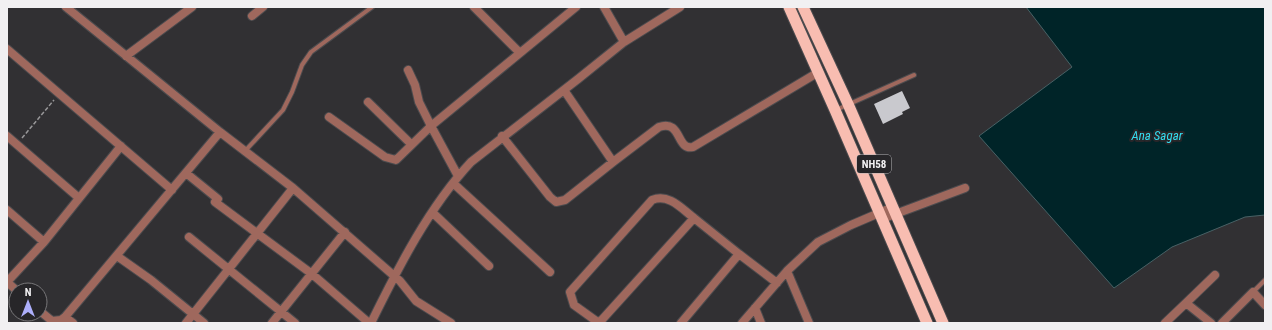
<svg xmlns="http://www.w3.org/2000/svg" width="1272" height="330" font-family="'Roboto Condensed',sans-serif">
<style>
.water{fill:#002428;stroke:#486165}
.building{fill:#c9c9ce}
.lines{fill:none;stroke-linecap:round;stroke-linejoin:round}
.service-casing{stroke:#4c4b4e;stroke-width:6}
.minor-casing{stroke:#4c4b4e;stroke-width:10}
.trunk-casing{stroke:#4c4b4e;stroke-width:13}
.path{stroke:#989799;stroke-width:1.5;stroke-dasharray:4 2;stroke-linecap:butt}
.service{stroke:#9f685d;stroke-width:4}
.minor{stroke:#9f685d;stroke-width:8}
.trunk{stroke:#f8bdb1;stroke-width:11}
.labels{text-anchor:middle;stroke-width:4;stroke-linejoin:round;paint-order:stroke}
.shield{fill:#272629;stroke:#b4b3b6;stroke-width:1}
.shield-label{font-size:11px;font-weight:bold;fill:#f1f0f2}
.water-label{font-size:13px;font-style:italic;fill:#34ddf0;stroke:#272629}
</style>
<rect width="100%" height="100%" fill="#313033"/>
<path class="water" d="M 1026,7 L 1265,7 L 1265,215 L 1245,217 L 1172,247 L 1114,288 L 979,136 L 1072,67 Z"/>
<path class="building" d="M 902,91 L 910,108 L 902,112 L 903,114 L 883,124 L 874,104 Z"/>
<g class="lines">
<defs>
<path id="service" d="M 836,110 L 914,75
M 245,151 L 283,110 L 292,92 L 302,65 L 311,52 L 372,7
M 1253,292 L 1265,280"/>
<path id="minor" d="M 66,7 L 220,132 L 293,188 L 400,281 L 416,301 L 451,323
M 474,7 L 520,53
M 604,7 L 624,42
M 252,16 L 263,7
M 7,49 L 172,190
M 126,56 L 192,7
M 564,90 L 613,162 L 659,127 C 682,119 676,151 693,147 L 817,73
M 368,102 L 411,144
M 329,117 L 385,157 L 396,160 L 431,126 L 419,102 L 415,85 L 408,70
M 7,136 L 79,198
M 502,136 L 550,197 L 556,202 L 565,200 L 613,162
M 186,173 L 218,199
M 458,176 L 431,126 L 576,7
M 453,183 L 550,272
M 215,202 L 312,274 L 369,323
M 7,210 L 44,242
M 433,213 L 489,266
M 882,219 L 965,188
M 189,237 L 295,323
M 117,256 L 151,280 L 204,323
M 787,271 L 818,242 L 851,225 L 893,207
M 7,282 L 44,242 L 121,146
M 7,282 L 16,290
M 1186,303 L 1215,275
M 755,308 L 761,323
M 40,311 L 52,321 L 61,320 L 65,317 L 220,132
M 65,317 L 73,323
M 186,323 L 293,188
M 272,323 L 345,232
M 371,323 C 398,268 429,207 471,162 L 578,79 L 624,42 L 680,7
M 599,323 L 574,305 L 570,292 L 652,200 C 669,193 682,209 694,218
M 599,323 L 694,218 L 739,254
M 681,323 L 739,254 L 777,283
M 742,323 L 787,271 L 809,323
M 1165,323 L 1186,303 L 1211,323
M 1222,323 L 1253,292 L 1265,305"/>
<path id="trunk" d="M 789,7 L 835,110 L 927,323
M 803,7 L 848,104 L 943,323"/>
</defs>
<use href="#service" class="service-casing"/>
<use href="#minor" class="minor-casing"/>
<use href="#trunk" class="trunk-casing"/>
<path class="path" d="M 22,138 L 54,100"/>
<use href="#service" class="service"/>
<use href="#minor" class="minor"/>
<use href="#trunk" class="trunk"/>
</g>
<g class="labels">
<rect class="shield" x="857" y="155" width="34" height="18" rx="3"/>
<g class="shield-label">
<text x="874" y="168">NH58</text>
</g>
<g class="water-label">
<text x="1157" y="140">Ana Sagar</text>
</g>
</g>
<rect width="1272" height="330" fill="none" stroke="#f1f0f2" stroke-width="16"/>
<g transform="translate(28 302)"><circle r="19" fill="#272629" stroke="#787779"/>
<path d="M0-3L7 15L0 10L-7 15Z" fill="#adaffb"/>
<text y="-6" font-size="11" font-weight="bold" text-anchor="middle" fill="#f1f0f2">N</text>
</g>
</svg>
